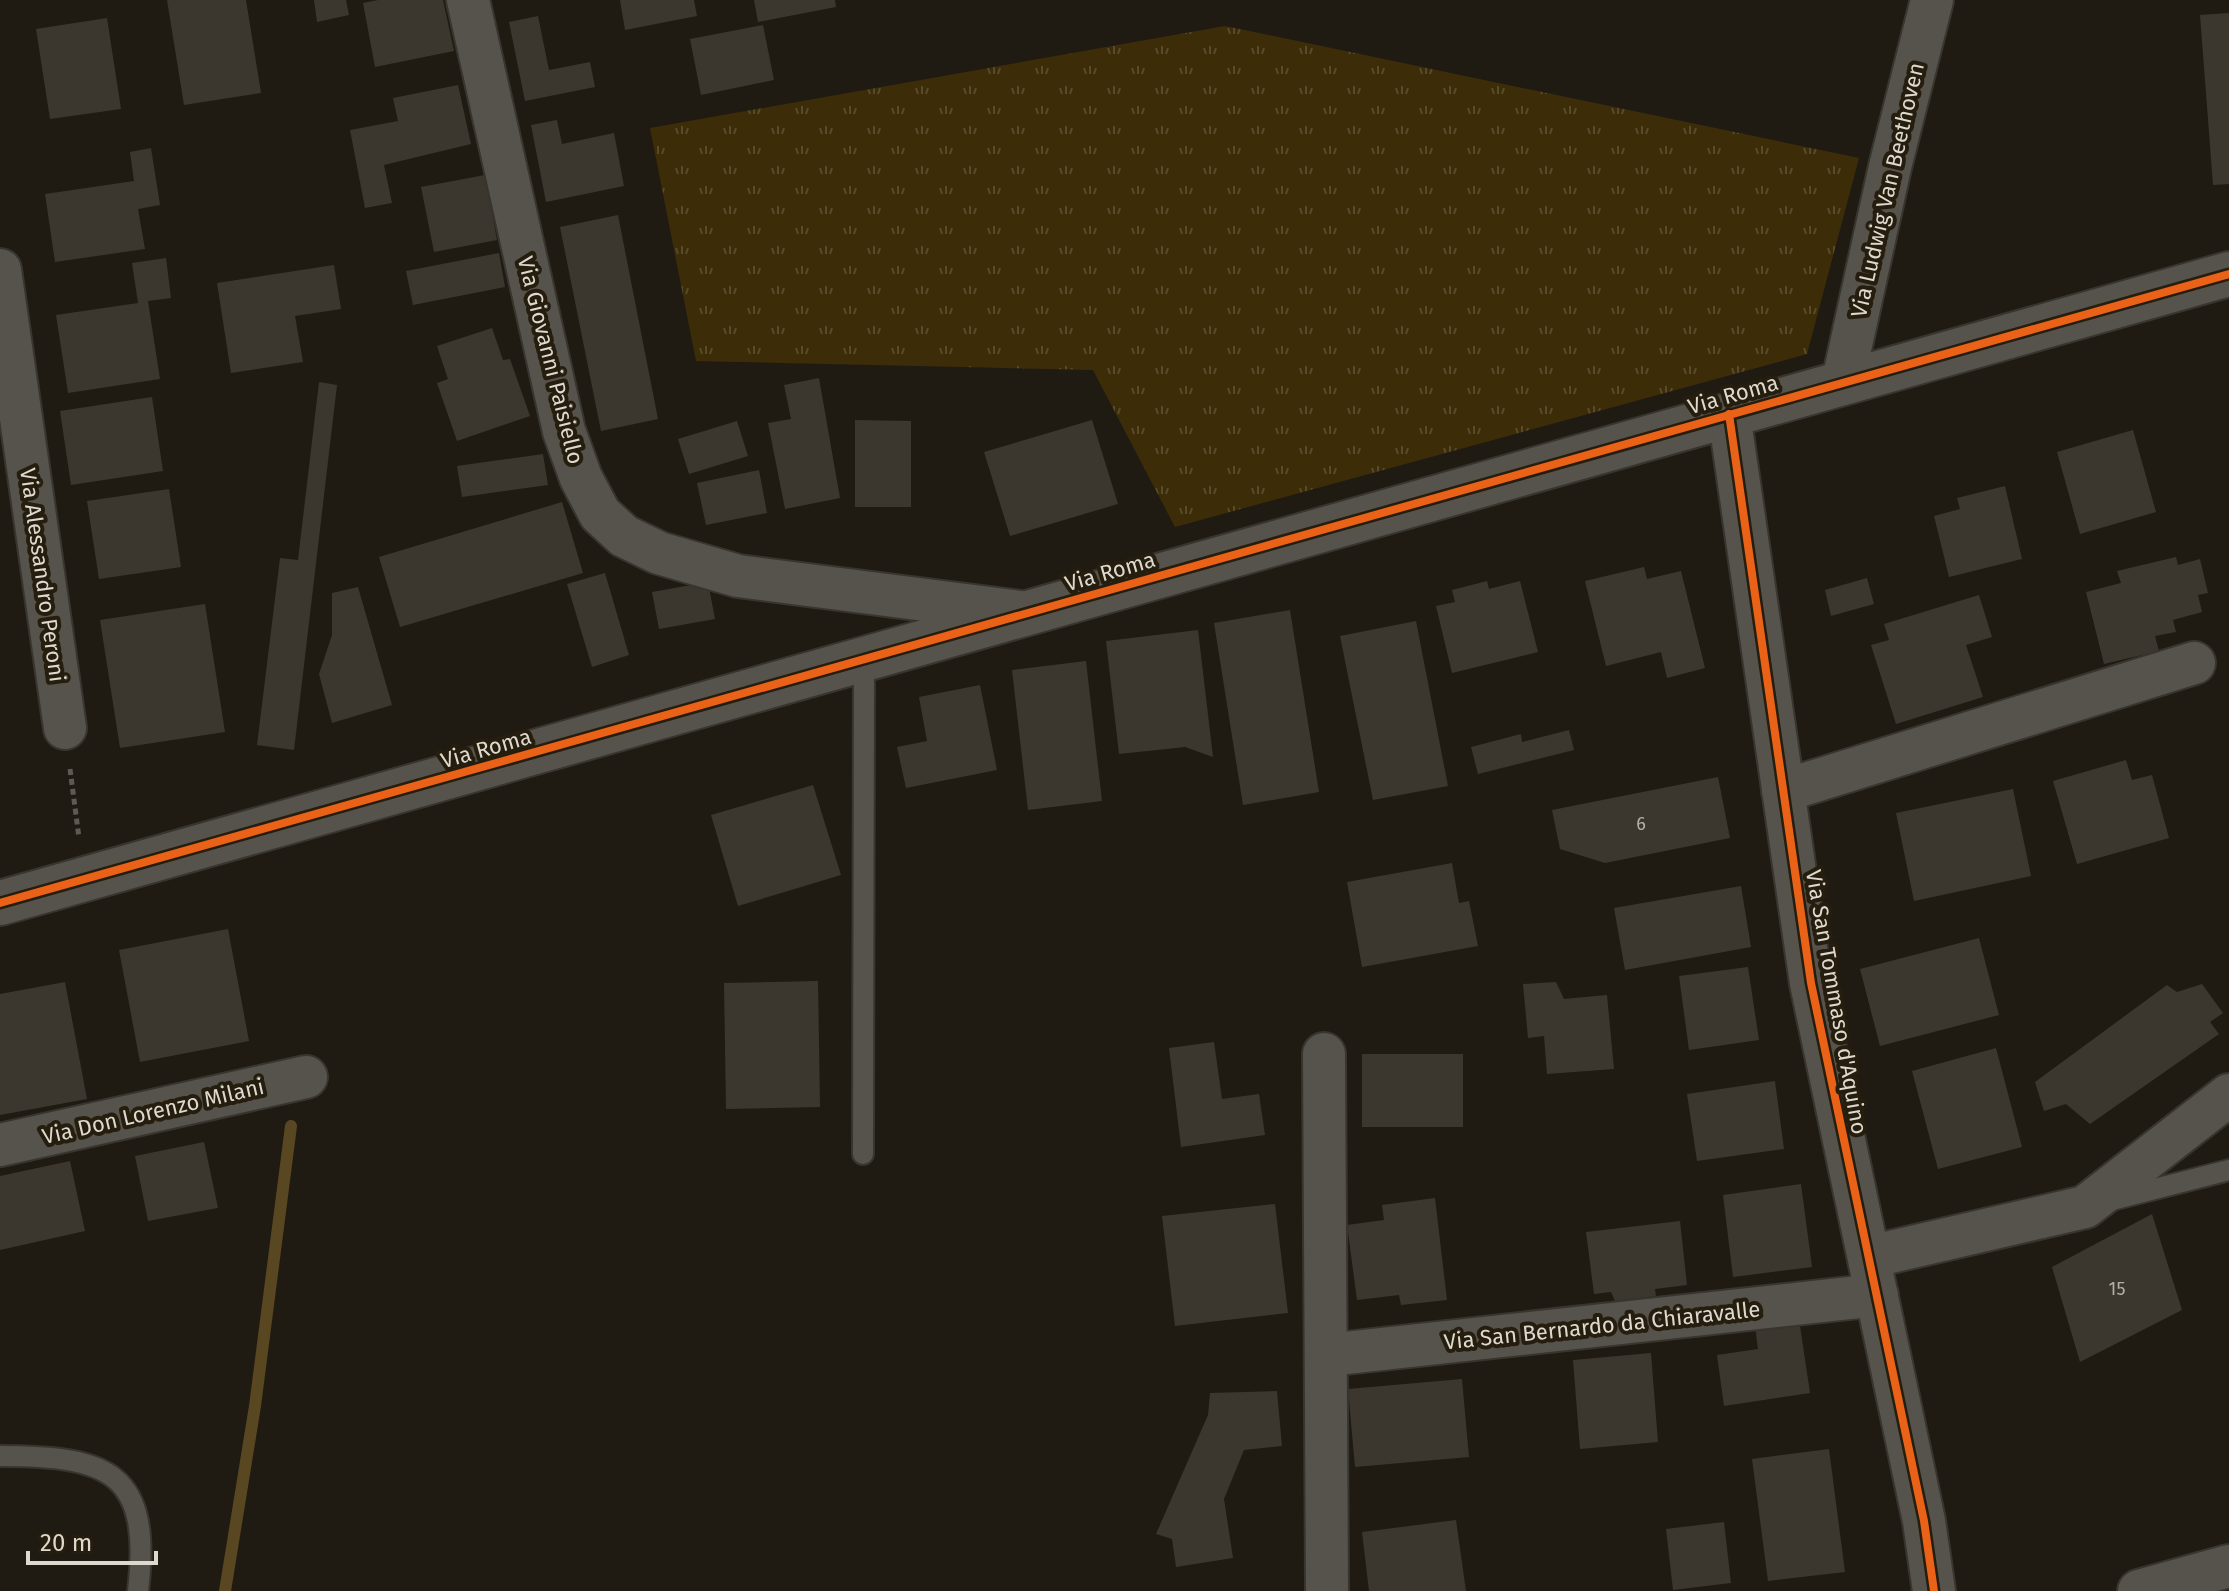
<svg xmlns="http://www.w3.org/2000/svg" width="2229" height="1591" font-family="'Fira Sans',sans-serif">
<style>
.grass{fill:url(#grass-tufts)}
.lines{fill:none;stroke-linecap:round;stroke-linejoin:round}
.stream{stroke:#594721;stroke-width:12}
.building{fill:#3b372f}
.service-casing{stroke:#38342e;stroke-width:24}
.minor-casing{stroke:#38342e;stroke-width:46}
.tertiary-casing{stroke:#38342e;stroke-width:48}
.path{stroke:#5d5a54;stroke-width:5;stroke-dasharray:6 4;stroke-linecap:butt}
.service{stroke:#56534d;stroke-width:20}
.minor{stroke:#56534d;stroke-width:42}
.tertiary{stroke:#56534d;stroke-width:44}
.cycleway-casing{stroke:#251d0d;stroke-width:13}
.cycleway{stroke:#ea6118;stroke-width:8}
.labels{text-anchor:middle;stroke-width:8;stroke-linejoin:round;paint-order:stroke}
.number-label{font-size:18px;fill:#b5b0a7}
.street-label{font-size:22px;fill:#ded9cf;stroke:#251d0d}
</style>
<defs>
<pattern id="grass-tufts" width="24" height="20" patternUnits="userSpaceOnUse" patternTransform="scale(2)"><rect width="24" height="20" fill="#3c2d08"/><path d="M3 7l-1-3M5 7V3M7 7l1-3M15 17l-1-3M17 17v-4M19 17l1-3" fill="none" stroke="#584b2b"/></pattern>
</defs>
<rect width="100%" height="100%" fill="#1f1b13"/>
<path class="grass" d="M 1225,26 L 1859,158 L 1807,354 L 1175,527 L 1093,370 L 696,361 L 650,128 Z"/>
<g class="lines">
<path class="stream" d="M 225,1591 L 255,1406 L 291,1126"/>
</g>
<path class="building" d="M 167,0 L 246,0 L 261,93 L 184,105 Z
M 314,0 L 346,0 L 349,15 L 317,22 Z
M 378,0 L 443,0 L 454,51 L 375,67 L 363,3 Z
M 620,0 L 694,0 L 697,16 L 625,30 Z
M 754,0 L 835,0 L 836,7 L 758,22 Z
M 2229,13 L 2229,184 L 2213,185 L 2200,15 Z
M 538,16 L 549,70 L 590,62 L 595,87 L 525,101 L 509,22 Z
M 107,18 L 121,109 L 50,119 L 36,29 Z
M 763,25 L 774,80 L 701,95 L 690,39 Z
M 458,85 L 471,144 L 384,165 L 392,203 L 365,208 L 350,130 L 398,121 L 393,98 Z
M 557,120 L 562,144 L 614,133 L 624,186 L 546,202 L 531,125 Z
M 151,148 L 160,205 L 138,209 L 145,249 L 55,262 L 45,194 L 134,181 L 130,152 Z
M 485,175 L 497,240 L 434,252 L 421,187 Z
M 618,215 L 658,419 L 601,431 L 560,227 Z
M 499,253 L 505,287 L 413,305 L 406,271 Z
M 166,258 L 171,298 L 148,301 L 160,379 L 68,393 L 56,315 L 138,303 L 132,263 Z
M 334,265 L 341,309 L 295,316 L 303,362 L 231,373 L 217,283 Z
M 492,328 L 503,360 L 510,359 L 530,416 L 457,441 L 437,383 L 448,379 L 437,346 Z
M 819,378 L 840,498 L 785,509 L 768,423 L 791,419 L 784,385 Z
M 319,382 L 337,385 L 294,750 L 257,745 L 280,558 L 298,560 Z
M 152,397 L 163,471 L 71,485 L 60,411 Z
M 855,420 L 911,421 L 911,507 L 855,507 Z
M 1092,420 L 1118,504 L 1010,536 L 984,452 Z
M 737,421 L 748,456 L 689,474 L 678,439 Z
M 2133,430 L 2156,512 L 2080,534 L 2057,452 Z
M 543,454 L 548,485 L 462,497 L 457,466 Z
M 759,470 L 767,513 L 706,525 L 697,483 Z
M 2005,486 L 2022,559 L 1949,577 L 1934,516 L 1960,509 L 1957,498 Z
M 169,489 L 181,567 L 99,579 L 87,501 Z
M 562,502 L 583,573 L 400,627 L 379,557 Z
M 2176,557 L 2178,565 L 2200,559 L 2208,593 L 2198,595 L 2202,612 L 2173,620 L 2176,632 L 2155,636 L 2159,651 L 2104,664 L 2086,592 L 2121,583 L 2117,571 Z
M 1644,567 L 1647,579 L 1681,571 L 1705,668 L 1667,678 L 1661,652 L 1606,666 L 1585,581 Z
M 605,573 L 629,655 L 592,667 L 567,584 Z
M 1867,578 L 1874,604 L 1831,616 L 1825,590 Z
M 1487,581 L 1489,589 L 1520,581 L 1538,652 L 1452,673 L 1436,606 L 1455,602 L 1452,590 Z
M 708,582 L 715,619 L 659,629 L 652,592 Z
M 358,587 L 392,705 L 332,723 L 319,674 L 332,635 L 332,593 Z
M 1979,595 L 1992,637 L 1966,645 L 1983,697 L 1896,724 L 1871,645 L 1889,640 L 1884,624 Z
M 205,604 L 225,732 L 120,748 L 100,620 Z
M 1290,610 L 1319,792 L 1243,805 L 1214,623 Z
M 1416,621 L 1448,786 L 1373,800 L 1340,636 Z
M 1198,630 L 1213,757 L 1185,747 L 1119,754 L 1106,641 Z
M 1086,661 L 1102,801 L 1028,810 L 1012,670 Z
M 980,685 L 997,770 L 906,788 L 897,747 L 927,741 L 919,697 Z
M 1569,730 L 1574,750 L 1478,774 L 1471,747 L 1521,734 L 1522,742 Z
M 2126,760 L 2132,780 L 2152,775 L 2169,838 L 2077,864 L 2053,781 Z
M 1718,777 L 1730,838 L 1605,863 L 1560,849 L 1552,810 Z
M 813,785 L 841,875 L 738,906 L 711,815 Z
M 2013,789 L 2031,876 L 1914,901 L 1896,813 Z
M 1452,863 L 1459,903 L 1469,901 L 1478,946 L 1362,967 L 1347,882 Z
M 1741,886 L 1751,947 L 1625,970 L 1614,908 Z
M 228,929 L 249,1041 L 140,1062 L 119,950 Z
M 1979,938 L 1999,1015 L 1880,1046 L 1860,969 Z
M 1748,967 L 1759,1040 L 1689,1050 L 1679,976 Z
M 818,981 L 820,1107 L 726,1109 L 724,983 Z
M 65,982 L 87,1099 L 0,1115 L 0,994 Z
M 1556,982 L 1564,999 L 1607,995 L 1614,1069 L 1547,1074 L 1544,1036 L 1528,1038 L 1523,984 Z
M 2202,984 L 2223,1013 L 2210,1022 L 2219,1034 L 2090,1124 L 2066,1104 L 2044,1111 L 2035,1082 L 2167,985 L 2177,992 Z
M 1214,1042 L 1222,1099 L 1259,1094 L 1265,1135 L 1181,1147 L 1169,1048 Z
M 1996,1048 L 2022,1147 L 1938,1169 L 1912,1071 Z
M 1362,1054 L 1463,1054 L 1463,1127 L 1362,1127 Z
M 1775,1081 L 1784,1149 L 1697,1161 L 1687,1094 Z
M 204,1142 L 218,1208 L 148,1221 L 135,1156 Z
M 70,1161 L 85,1231 L 0,1250 L 0,1176 Z
M 1801,1184 L 1812,1267 L 1733,1277 L 1723,1195 Z
M 1435,1198 L 1447,1300 L 1401,1305 L 1399,1295 L 1357,1300 L 1347,1225 L 1384,1220 L 1382,1205 Z
M 1275,1204 L 1288,1313 L 1175,1326 L 1162,1216 Z
M 2152,1214 L 2182,1310 L 2080,1362 L 2052,1267 Z
M 1680,1221 L 1687,1285 L 1655,1289 L 1656,1296 L 1615,1301 L 1611,1292 L 1594,1294 L 1586,1232 Z
M 1799,1319 L 1810,1393 L 1724,1406 L 1717,1355 L 1758,1349 L 1755,1326 Z
M 1651,1353 L 1658,1442 L 1580,1449 L 1573,1360 Z
M 1462,1379 L 1469,1457 L 1355,1467 L 1348,1389 Z
M 1277,1391 L 1282,1446 L 1244,1450 L 1224,1499 L 1233,1558 L 1176,1567 L 1172,1539 L 1156,1534 L 1208,1415 L 1210,1393 Z
M 1829,1449 L 1845,1572 L 1768,1581 L 1752,1459 Z
M 1456,1520 L 1466,1591 L 1369,1591 L 1362,1532 Z
M 1724,1522 L 1731,1583 L 1673,1590 L 1666,1529 Z"/>
<g class="lines">
<defs>
<path id="service" d="M 863,1154 L 864,659
M 2112,1200 L 2229,1170
M 0,1456 C 109,1456 152,1472 138,1591"/>
<path id="minor" d="M 468,0 L 564,431 L 581,478 L 600,514 L 624,536 L 659,553 L 738,576 L 1028,613
M 0,270 L 65,728
M 1843,381 L 1890,167 L 1932,0
M 1729,414 L 1811,983 L 1924,1521 L 1934,1591
M 1783,791 L 2194,663
M 1324,1054 L 1327,1591
M 0,1145 L 306,1077
M 1869,1257 L 2085,1207 L 2229,1095
M 1327,1355 L 1877,1295
M 2139,1591 L 2229,1566"/>
<path id="tertiary" d="M 0,903 L 2229,274"/>
</defs>
<use href="#service" class="service-casing"/>
<use href="#minor" class="minor-casing"/>
<use href="#tertiary" class="tertiary-casing"/>
<path class="path" d="M 70,769 L 79,838"/>
<use href="#service" class="service"/>
<use href="#minor" class="minor"/>
<use href="#tertiary" class="tertiary"/>
<defs>
<path id="cycleway" d="M 1729,414 L 1811,983 L 1924,1521 L 1934,1591
M 0,903 L 2229,274"/>
</defs>
<use href="#cycleway" class="cycleway-casing"/>
<use href="#cycleway" class="cycleway"/>
</g>
<g class="labels">
<g class="number-label">
<text x="1641" y="830">6</text>
<text x="2117" y="1295">15</text>
</g>
<g class="street-label">
<text transform="translate(1887 190) rotate(-77)" y="8">Via Ludwig Van Beethoven</text>
<text transform="translate(551 360) rotate(76)" y="8">Via Giovanni Paisiello</text>
<text transform="translate(1733 394) rotate(-16)" y="8">Via Roma</text>
<text transform="translate(1110 571) rotate(-16)" y="8">Via Roma</text>
<text transform="translate(43 575) rotate(82)" y="8">Via Alessandro Peroni</text>
<text transform="translate(486 748) rotate(-16)" y="8">Via Roma</text>
<text transform="translate(1837 1002) rotate(80)" y="8">Via San Tommaso d'Aquino</text>
<text transform="translate(153 1111) rotate(-13)" y="8">Via Don Lorenzo Milani</text>
<text transform="translate(1602 1325) rotate(-6)" y="8">Via San Bernardo da Chiaravalle</text>
</g>
</g>
<path d="M28 1551v12h128v-12" fill="none" stroke="#ded9cf" stroke-width="4"/>
<text x="40" y="1551" font-size="24" fill="#ded9cf" stroke="#251d0d" stroke-width="6" paint-order="stroke">20 m</text>
</svg>
